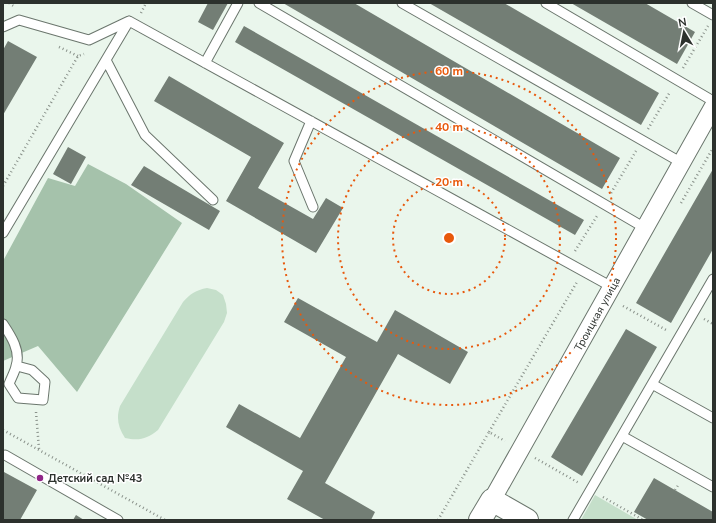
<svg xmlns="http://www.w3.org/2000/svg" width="716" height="523" font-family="'Nunito Sans',sans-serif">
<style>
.green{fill:#c5dfca}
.forest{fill:#a5c2ab}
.building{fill:#737e75}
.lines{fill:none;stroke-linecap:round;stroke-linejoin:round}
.service-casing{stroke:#6b766d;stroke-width:11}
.minor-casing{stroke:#6b766d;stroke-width:19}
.secondary-casing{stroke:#6b766d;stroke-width:24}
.path{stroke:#8a928b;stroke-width:2.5;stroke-dasharray:1 3;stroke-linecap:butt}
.service{stroke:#fff;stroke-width:9}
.minor{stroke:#fff;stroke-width:17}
.secondary{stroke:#fff;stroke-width:22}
.ring{fill:none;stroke:#e8590c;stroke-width:2;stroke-dasharray:2 4}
.poi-dot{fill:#902588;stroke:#fff;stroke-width:1.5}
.labels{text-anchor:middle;stroke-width:3;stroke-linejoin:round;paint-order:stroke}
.street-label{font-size:11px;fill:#2c312d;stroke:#fff}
.poi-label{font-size:11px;font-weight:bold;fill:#2c312d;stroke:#fff;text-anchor:start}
.centre{fill:#e8590c;stroke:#fff;stroke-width:2}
.ring-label{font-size:12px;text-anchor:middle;font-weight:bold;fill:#e8590c;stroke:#fff;stroke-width:3;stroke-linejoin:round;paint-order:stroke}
</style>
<rect width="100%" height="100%" fill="#eaf6ec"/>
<path class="green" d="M 207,288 L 216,290 L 223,295 L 226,304 L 227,313 L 224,322 L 158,430 C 147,439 139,441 125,438 C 118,427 116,418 120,406 L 183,302 C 190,294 196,290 207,288 Z
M 595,495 L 638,520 L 581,520 Z"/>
<path class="forest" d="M 88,164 L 126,184 L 182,223 L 77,392 L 38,346 L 3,361 L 3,261 L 48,178 L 75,186 Z"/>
<path class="building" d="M 208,3 L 228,3 L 213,30 L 198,22 Z
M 283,3 L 354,3 L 620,158 L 602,189 Z
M 429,3 L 504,3 L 659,93 L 641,125 Z
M 571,3 L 645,3 L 695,32 L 677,64 Z
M 244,26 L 584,220 L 575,235 L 235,42 Z
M 8,41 L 37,57 L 3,115 L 3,50 Z
M 169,76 L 284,143 L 258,188 L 313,219 L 326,198 L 343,208 L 316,253 L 226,201 L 251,157 L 154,101 Z
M 68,147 L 86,157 L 71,184 L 53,174 Z
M 144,166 L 220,211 L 209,230 L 131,185 Z
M 713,169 L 713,249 L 671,323 L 636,303 Z
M 298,298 L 377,342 L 395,310 L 468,352 L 450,384 L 398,354 L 325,483 L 375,512 L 371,520 L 325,520 L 287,499 L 303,471 L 226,427 L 239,404 L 300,438 L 346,357 L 284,322 Z
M 626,329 L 657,347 L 582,476 L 551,457 Z
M 4,472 L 37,490 L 20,520 L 3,520 L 3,473 Z
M 654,478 L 713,512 L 713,520 L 648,520 L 634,512 Z
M 76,515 L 84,520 L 73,520 Z"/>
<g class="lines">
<defs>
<path id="service" d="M 259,3 L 645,228
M 402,3 L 682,163
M 546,3 L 713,101
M 692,3 L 713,15
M 3,27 L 19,20 L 89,40 L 129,21 L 612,287
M 106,60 L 145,135 L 213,200
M 205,63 L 238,3
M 311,121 L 294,161 L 313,207
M 3,233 L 129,21
M 3,324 C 11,336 21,351 16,366 C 15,372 11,378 9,384 L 18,398 L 43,400 L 45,382 L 32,370 L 17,366
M 652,384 L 713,418
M 622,436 L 713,487
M 5,455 L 118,520
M 573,520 L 713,279"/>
<path id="minor" d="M 492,500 L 713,107"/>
<path id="secondary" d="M 480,520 L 492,500 L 527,520"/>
</defs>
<use href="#service" class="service-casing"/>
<use href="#minor" class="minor-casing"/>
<use href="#secondary" class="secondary-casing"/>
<path class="path" d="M 9,3 L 15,7
M 141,13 L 146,3
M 59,47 L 78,56
M 683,68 L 708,26
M 648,129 L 670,92
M 3,186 L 78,56 L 84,54
M 611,193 L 636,151
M 681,203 L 713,148
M 712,250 L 713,250
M 575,251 L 597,216
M 623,306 L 668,331
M 704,319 L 713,324
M 36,412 L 39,449
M 3,430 L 165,520
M 489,432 L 577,282
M 535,458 L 579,483
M 675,490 L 679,484
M 603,497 L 643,520
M 438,520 L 489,432 L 505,441"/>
<use href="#service" class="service"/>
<use href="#minor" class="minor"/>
<use href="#secondary" class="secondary"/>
</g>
<g class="ring">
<circle cx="449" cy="238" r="56"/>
<circle cx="449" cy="238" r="111"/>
<circle cx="449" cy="238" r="167"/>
</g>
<circle class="poi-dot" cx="40" cy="478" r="4"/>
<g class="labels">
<g class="street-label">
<text transform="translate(597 314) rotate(-61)" y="4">Троицкая улица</text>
</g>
<g class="poi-label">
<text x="48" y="482">Детский сад №43</text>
</g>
</g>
<circle cx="449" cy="238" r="6" class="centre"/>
<g class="ring-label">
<text x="449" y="75">60 m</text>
<text x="449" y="131">40 m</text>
<text x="449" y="186">20 m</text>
</g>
<rect width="716" height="523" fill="none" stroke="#2c312d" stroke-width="8"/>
<g transform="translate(684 32) rotate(350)" stroke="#ffffff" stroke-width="3" paint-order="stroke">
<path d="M0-3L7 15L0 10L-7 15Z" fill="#2c312d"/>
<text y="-6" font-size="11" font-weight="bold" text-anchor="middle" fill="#2c312d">N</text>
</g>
</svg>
